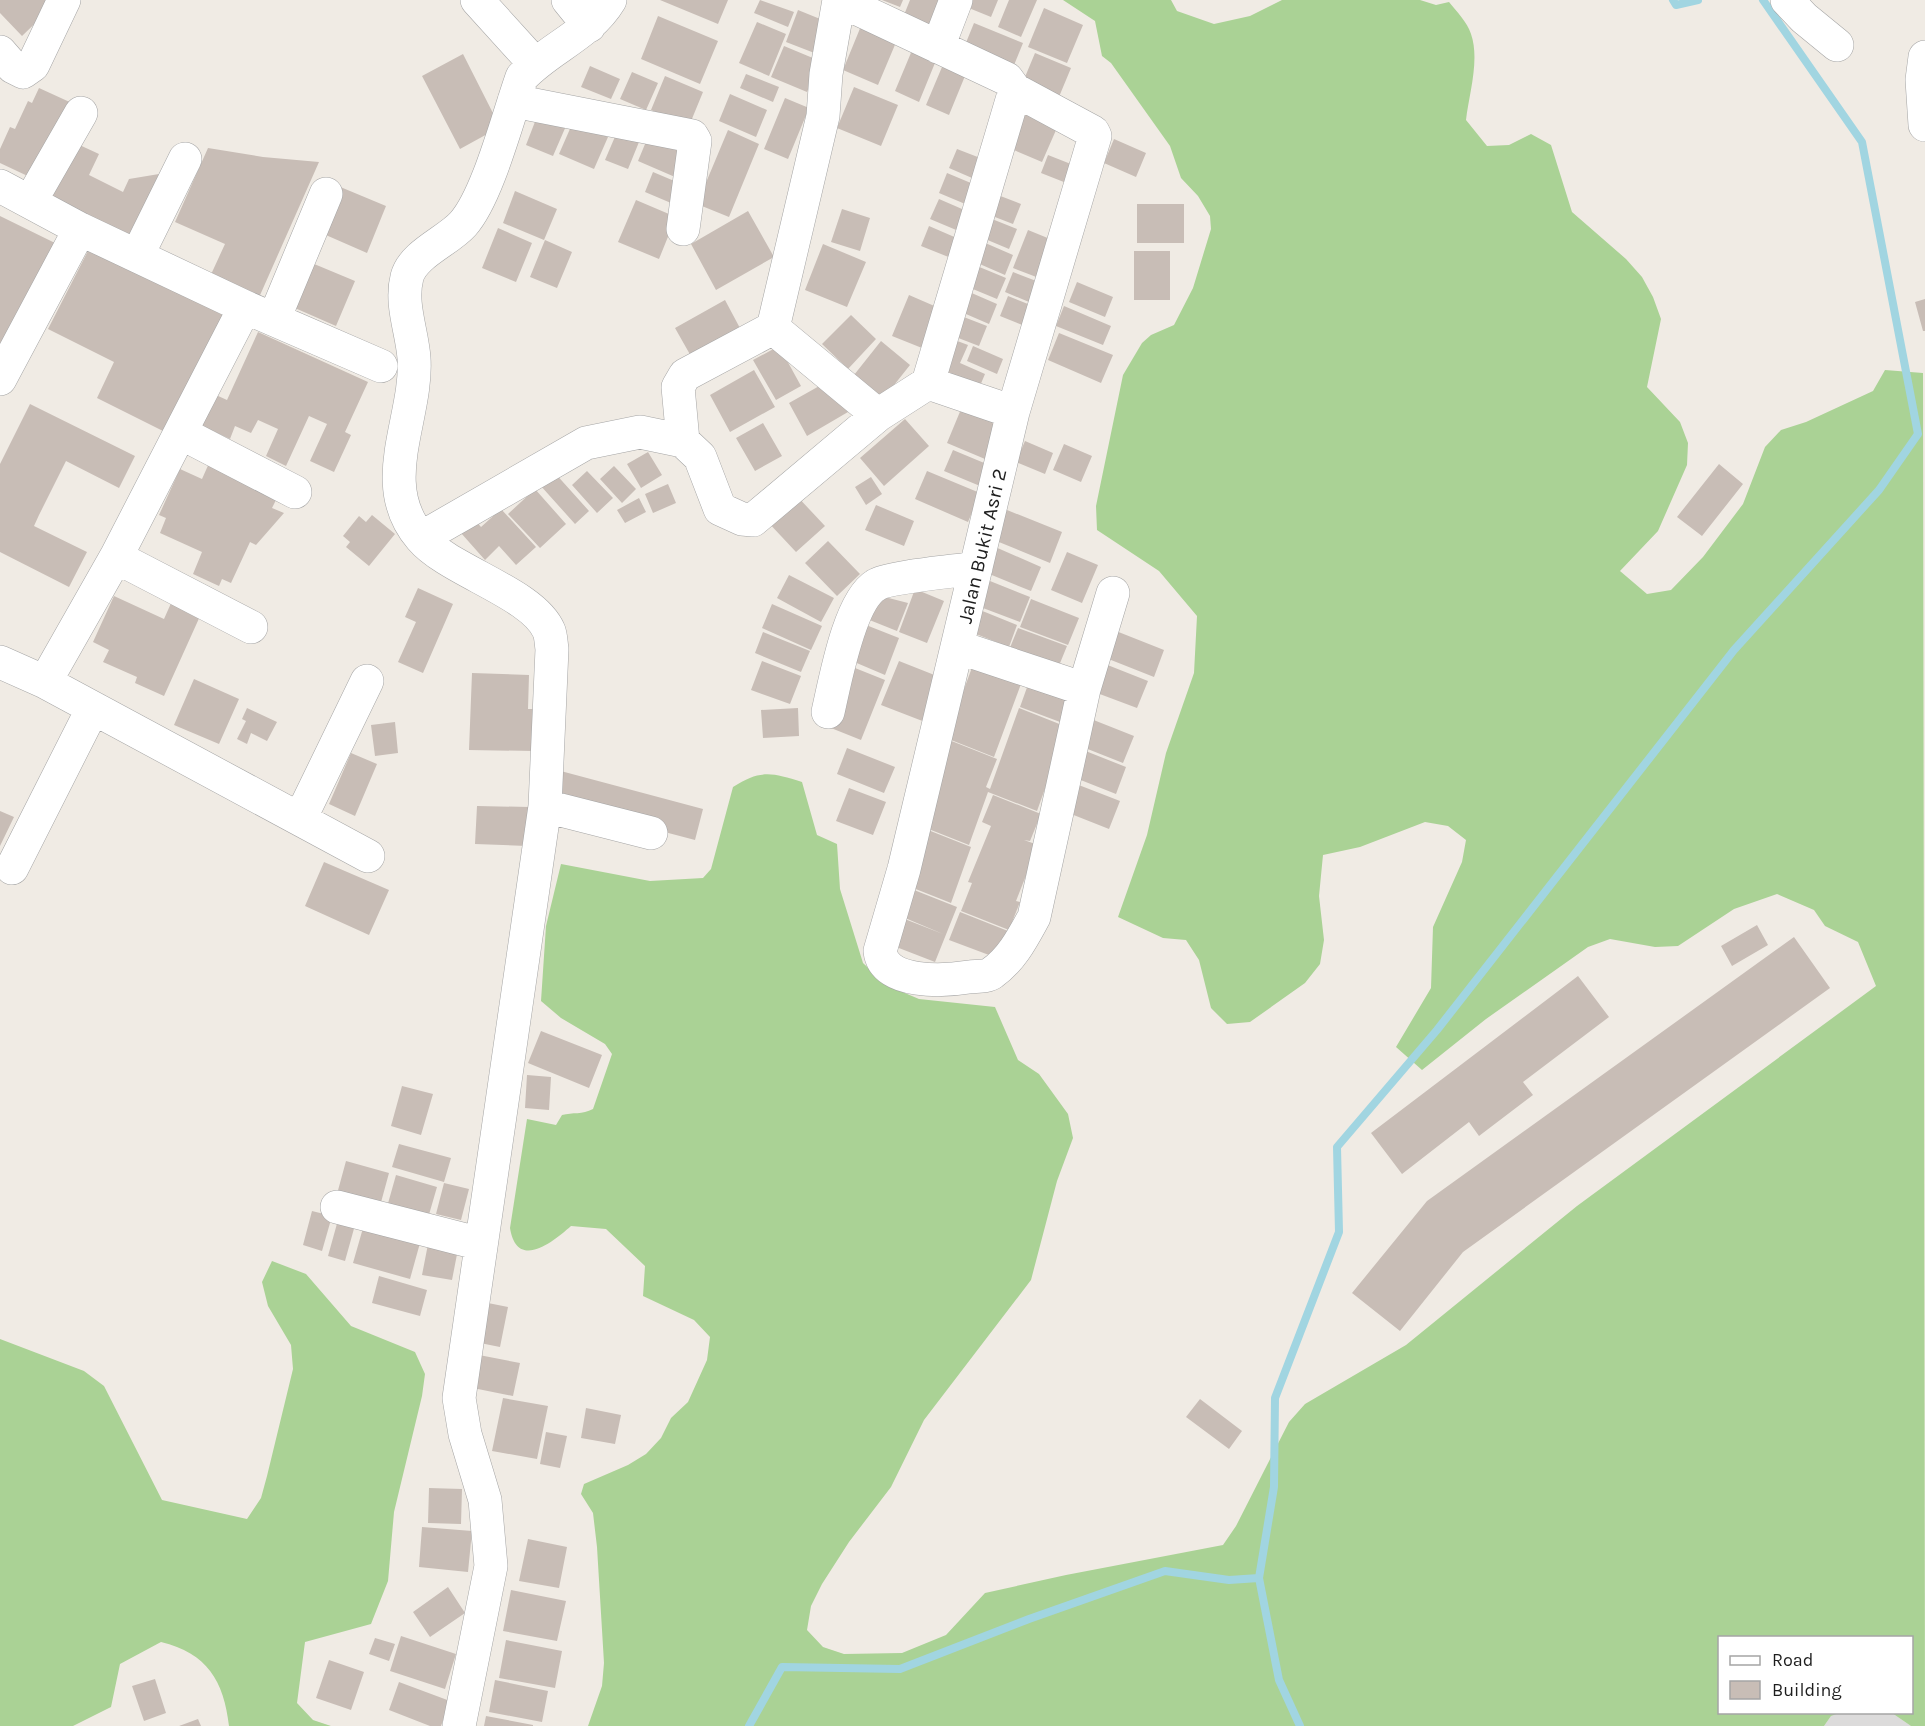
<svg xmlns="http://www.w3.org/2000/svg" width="1925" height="1726" font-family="Karla,sans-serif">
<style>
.residential{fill:#dcdbdb}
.forest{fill:#aad295}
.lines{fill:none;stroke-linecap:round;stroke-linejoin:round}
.stream{stroke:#a1d5e1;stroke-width:8}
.building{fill:#c8bdb6}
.minor-casing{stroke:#a5a5a5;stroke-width:34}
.minor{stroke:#fff;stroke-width:33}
.labels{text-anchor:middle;stroke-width:5;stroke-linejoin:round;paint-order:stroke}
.street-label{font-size:20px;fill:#1e1e1e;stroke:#fff}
</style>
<rect width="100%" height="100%" fill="#f0ebe4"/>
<path class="residential" d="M 1839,1712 L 1892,1713 L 1911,1726 L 1824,1726 L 1831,1716 Z"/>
<path class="forest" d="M 1063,0 L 1171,0 L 1177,11 L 1214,24 L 1250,16 L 1282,0 L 1420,0 L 1436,5 L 1449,2 C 1457,12 1467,22 1471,34 C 1480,60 1469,94 1466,120 L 1487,146 L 1509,145 L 1531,134 L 1551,145 L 1572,212 L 1626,259 L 1642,277 L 1653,297 L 1661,319 L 1647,387 L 1680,422 L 1688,443 L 1687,465 L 1658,531 L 1620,571 L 1647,594 L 1671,590 L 1703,557 L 1743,504 L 1765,447 L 1781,430 L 1806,422 L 1873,391 L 1885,370 L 1923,373 L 1925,1726 L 1911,1726 L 1892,1713 L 1912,1712 L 1912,1638 L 1720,1638 L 1720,1712 L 1839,1713 L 1831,1716 L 1824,1726 L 588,1726 L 602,1686 L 604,1663 L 597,1547 L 593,1513 L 581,1494 L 584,1484 L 628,1465 L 646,1454 L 661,1438 L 671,1418 L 688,1402 L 707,1360 L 710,1337 L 694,1320 L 643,1296 L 645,1266 L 606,1229 L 571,1226 C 553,1242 517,1271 510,1228 L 527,1119 L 556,1125 L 562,1115 C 573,1112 582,1115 593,1109 L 612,1054 L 605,1044 L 561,1018 L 541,1001 L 546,926 L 561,864 L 650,881 L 703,878 L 711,869 L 733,787 C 761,769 772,773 802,782 L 817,835 L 837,844 L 840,889 L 863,963 L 886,985 L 919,999 L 995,1007 L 1018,1060 L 1039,1074 L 1068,1114 L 1073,1138 L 1057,1181 L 1031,1280 L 924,1420 L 891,1487 L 849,1542 L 822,1584 L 811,1606 L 807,1630 L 823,1647 L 844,1654 L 902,1653 L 946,1635 L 985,1593 L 1066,1575 L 1223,1545 L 1236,1526 L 1289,1422 L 1305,1404 L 1406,1345 L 1577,1206 L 1876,986 L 1858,942 L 1825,926 L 1814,910 L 1777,894 L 1734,909 L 1678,946 L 1655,947 L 1610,939 L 1588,947 L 1486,1019 L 1422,1070 L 1396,1047 L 1431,988 L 1433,927 L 1462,862 L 1466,840 L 1448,826 L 1425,822 L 1360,847 L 1323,855 L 1319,896 L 1324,940 L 1320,964 L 1305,983 L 1250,1022 L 1227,1024 L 1211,1008 L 1199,960 L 1186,940 L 1163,938 L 1118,917 L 1147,835 L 1166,753 L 1194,673 L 1197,616 L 1159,571 L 1097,530 L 1096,506 L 1123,375 L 1142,343 L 1151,335 L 1174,325 L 1193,288 L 1211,229 L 1210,216 L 1198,196 L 1181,178 L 1170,146 L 1111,63 L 1102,56 L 1095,21 Z
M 272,1261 L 306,1274 L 351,1326 L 415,1352 L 425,1374 L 422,1396 L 394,1512 L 388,1581 L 371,1624 L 305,1642 L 297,1703 L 313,1720 L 331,1726 L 229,1726 C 224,1681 207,1653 161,1642 L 120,1664 L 111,1707 L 73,1726 L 0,1726 L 0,1339 L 84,1371 L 104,1386 L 162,1500 L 247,1519 L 261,1498 L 267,1476 L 293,1369 L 291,1345 L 268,1306 L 262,1282 Z"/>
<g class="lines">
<path class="stream" d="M 1673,0 L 1676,5 L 1698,0
M 749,1726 L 782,1667 L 900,1669 L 1029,1619 L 1165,1571 L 1229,1580 L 1259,1578
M 1300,1726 L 1279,1680 L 1259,1578 L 1274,1487 L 1275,1398 L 1339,1232 L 1337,1147 L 1437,1030 L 1734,650 L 1879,490 L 1918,434 L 1862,142 L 1763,0"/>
</g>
<path class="building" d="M 0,0 L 50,0 L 54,5 L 22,36 L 0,13 Z
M 660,0 L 728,0 L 718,24 Z
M 760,0 L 794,12 L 788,27 L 754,13 Z
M 882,0 L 903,0 L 900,7 Z
M 910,0 L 947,0 L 936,34 L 902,20 Z
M 960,0 L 998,0 L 991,17 L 959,4 Z
M 1009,0 L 1037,0 L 1021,37 L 998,27 Z
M 1044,8 L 1083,25 L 1067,63 L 1028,47 Z
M 798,10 L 830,23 L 817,54 L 786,42 Z
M 658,16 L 718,41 L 700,84 L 641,59 Z
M 757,22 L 786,34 L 769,76 L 739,63 Z
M 974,23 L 1023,43 L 1010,75 L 961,55 Z
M 861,26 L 897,40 L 878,85 L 843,70 Z
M 784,46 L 820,61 L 807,92 L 771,77 Z
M 913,48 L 937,58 L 919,102 L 895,91 Z
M 1035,53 L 1071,68 L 1056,104 L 1020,89 Z
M 463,54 L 500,127 L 460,149 L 422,76 Z
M 590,66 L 620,79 L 611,99 L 581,87 Z
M 942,67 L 965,76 L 949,115 L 926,105 Z
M 632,72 L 658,83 L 646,110 L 620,99 Z
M 746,74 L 779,87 L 773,102 L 740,88 Z
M 665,76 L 703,92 L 689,126 L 651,110 Z
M 854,87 L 898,105 L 881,146 L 837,128 Z
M 39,88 L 74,104 L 34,179 L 0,163 L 0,149 L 10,127 L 15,129 L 28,101 L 32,103 Z
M 730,94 L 767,110 L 756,137 L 719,121 Z
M 785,98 L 809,108 L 788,159 L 764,149 Z
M 1019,104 L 1060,121 L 1042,162 L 1002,145 Z
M 538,114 L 566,126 L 553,156 L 526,145 Z
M 573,122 L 608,137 L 594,169 L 559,154 Z
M 728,130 L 759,144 L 729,217 L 697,204 Z
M 617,132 L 639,142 L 628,169 L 605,160 Z
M 650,132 L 687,148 L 675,177 L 638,161 Z
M 1114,139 L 1146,153 L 1136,177 L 1104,163 Z
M 73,142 L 99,154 L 89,175 L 123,192 L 129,179 L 159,174 L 130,237 L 43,196 Z
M 208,148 L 263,157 L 319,162 L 257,302 L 208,281 L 225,244 L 175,222 Z
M 957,149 L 988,161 L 979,181 L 949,168 Z
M 1048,155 L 1081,168 L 1074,186 L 1041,173 Z
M 653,172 L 679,183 L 671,203 L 645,192 Z
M 947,173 L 978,186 L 970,206 L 939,193 Z
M 338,186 L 386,206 L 367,253 L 319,232 Z
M 515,191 L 557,209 L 544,240 L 503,223 Z
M 990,192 L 1021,204 L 1013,224 L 982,212 Z
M 939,199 L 969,212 L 961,232 L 930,219 Z
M 636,200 L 676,217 L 659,259 L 618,242 Z
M 1137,204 L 1184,204 L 1184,243 L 1137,243 Z
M 842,209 L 870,218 L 860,251 L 831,242 Z
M 748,211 L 774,257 L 716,290 L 691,244 Z
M 0,216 L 55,243 L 0,354 Z
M 987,217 L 1017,229 L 1009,249 L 978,236 Z
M 929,226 L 959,239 L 951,258 L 921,246 Z
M 498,228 L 532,243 L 516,282 L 482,268 Z
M 1028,230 L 1055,241 L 1039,278 L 1013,268 Z
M 545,240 L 572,252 L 557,288 L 530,277 Z
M 983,242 L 1013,255 L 1005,275 L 975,262 Z
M 823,244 L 866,262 L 847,307 L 805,290 Z
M 90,247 L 224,314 L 165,432 L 97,398 L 114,362 L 48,329 Z
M 1134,251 L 1170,251 L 1170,300 L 1134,300 Z
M 307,261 L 355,281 L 336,326 L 288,305 Z
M 977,266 L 1006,278 L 997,299 L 968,287 Z
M 1013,272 L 1044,284 L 1036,305 L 1005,292 Z
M 1077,282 L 1113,297 L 1105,317 L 1069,302 Z
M 967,291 L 997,304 L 989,324 L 959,311 Z
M 909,295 L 939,308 L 922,348 L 892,336 Z
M 1008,296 L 1038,308 L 1030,328 L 1000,316 Z
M 1925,299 L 1925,331 L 1923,331 L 1915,302 Z
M 725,300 L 741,330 L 692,358 L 675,328 Z
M 1064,306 L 1111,326 L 1103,345 L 1056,326 Z
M 956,314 L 987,326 L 979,346 L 948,334 Z
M 851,315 L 876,339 L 848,369 L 822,344 Z
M 258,332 L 368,382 L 345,432 L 351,435 L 334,472 L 310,461 L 327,424 L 309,416 L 286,466 L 266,456 L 278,429 L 258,420 L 251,433 L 235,426 L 230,439 L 202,426 L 216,395 L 227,400 Z
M 1059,333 L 1113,355 L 1101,383 L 1048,360 Z
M 952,339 L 968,345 L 960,363 L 985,374 L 977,393 L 943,378 Z
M 881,341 L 910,365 L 883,399 L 854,375 Z
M 779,346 L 801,386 L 776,400 L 753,360 Z
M 973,346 L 1003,359 L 997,374 L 967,361 Z
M 754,370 L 775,407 L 730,432 L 710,395 Z
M 830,380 L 848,412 L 807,436 L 789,403 Z
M 964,402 L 1002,418 L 985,459 L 947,443 Z
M 30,404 L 135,456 L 119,488 L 66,461 L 39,515 L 34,526 L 87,552 L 69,587 L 0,552 L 0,464 Z
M 905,419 L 929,446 L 884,486 L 860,458 Z
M 763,423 L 782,456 L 755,471 L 736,438 Z
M 1025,441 L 1053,453 L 1045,474 L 1016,462 Z
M 1064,444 L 1092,456 L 1081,482 L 1053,470 Z
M 953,450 L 989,465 L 980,486 L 944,471 Z
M 648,452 L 662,475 L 641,488 L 627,464 Z
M 210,461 L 280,492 L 272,508 L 284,513 L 256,545 L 250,542 L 231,583 L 222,579 L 219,586 L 193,574 L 202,552 L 160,533 L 166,518 L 159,515 L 180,469 L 202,479 Z
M 1719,464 L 1743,484 L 1702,536 L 1677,517 Z
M 614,466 L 636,489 L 622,503 L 600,479 Z
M 587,471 L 613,498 L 597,513 L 572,485 Z
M 927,471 L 980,493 L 968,522 L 915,499 Z
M 554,472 L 589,511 L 575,524 L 540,485 Z
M 871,477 L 882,494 L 866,505 L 855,487 Z
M 668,484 L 676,503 L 653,513 L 645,494 Z
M 535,489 L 566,524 L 540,548 L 508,514 Z
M 795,494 L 825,526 L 796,552 L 766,520 Z
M 639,498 L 646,512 L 625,523 L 617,510 Z
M 876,505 L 914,521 L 904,546 L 865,530 Z
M 501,509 L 536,547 L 516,565 L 499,546 L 485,560 L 461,533 L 475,520 L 481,527 Z
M 1007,510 L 1062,532 L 1050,563 L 994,540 Z
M 372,515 L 395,534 L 369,566 L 346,547 L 350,542 L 343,536 L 359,516 L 366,522 Z
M 828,541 L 860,574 L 837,596 L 805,563 Z
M 993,546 L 1041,567 L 1031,591 L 982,571 Z
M 1067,552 L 1098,565 L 1082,603 L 1051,590 Z
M 789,575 L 834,598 L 821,622 L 777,598 Z
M 985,579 L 1030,597 L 1020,622 L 975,605 Z
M 418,588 L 453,604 L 423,673 L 398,662 L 416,622 L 405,617 Z
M 915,589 L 944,601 L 927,643 L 899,632 Z
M 877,595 L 908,603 L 897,631 L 862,617 Z
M 114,596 L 164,619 L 172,601 L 201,614 L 164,696 L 135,683 L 137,677 L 103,662 L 109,650 L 93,642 Z
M 1031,599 L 1079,618 L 1068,645 L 1020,627 Z
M 772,604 L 822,626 L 811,650 L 762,628 Z
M 980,610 L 1017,625 L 1009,647 L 971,632 Z
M 866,625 L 899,638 L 885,675 L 852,661 Z
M 1018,628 L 1067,646 L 1056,673 L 1007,655 Z
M 1116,631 L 1164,650 L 1154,677 L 1106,658 Z
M 763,632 L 810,651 L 801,672 L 755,653 Z
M 977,654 L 1025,673 L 994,757 L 946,738 Z
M 762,661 L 801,676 L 790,704 L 751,690 Z
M 899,661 L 942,678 L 925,722 L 881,705 Z
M 1100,662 L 1148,681 L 1137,708 L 1089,690 Z
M 855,668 L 885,680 L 861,740 L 831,728 Z
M 472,673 L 529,675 L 528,709 L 535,709 L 534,751 L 469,750 Z
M 194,679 L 239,699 L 219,744 L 174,725 Z
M 1030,679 L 1078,698 L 1068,725 L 1020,707 Z
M 247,708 L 277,722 L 267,741 L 251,733 L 247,744 L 237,739 L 246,721 L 242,719 Z
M 798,708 L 799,736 L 763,738 L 761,710 Z
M 1019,708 L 1067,727 L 1037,811 L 988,792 L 969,845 L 921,826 L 949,740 L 997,759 L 986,787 L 990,789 Z
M 1086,717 L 1134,736 L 1123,763 L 1075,744 Z
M 395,722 L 398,753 L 375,756 L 371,725 Z
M 847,748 L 895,767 L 884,793 L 837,774 Z
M 1078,748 L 1126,767 L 1116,794 L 1068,775 Z
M 351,753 L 377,764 L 355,816 L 329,804 Z
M 557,770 L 703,809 L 695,840 L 562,805 L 565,794 L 551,790 Z
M 1071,782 L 1120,801 L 1109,829 L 1061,810 Z
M 849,788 L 886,802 L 873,835 L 836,821 Z
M 993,795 L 1041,814 L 1030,841 L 1024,840 L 1038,845 L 1016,901 L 1020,902 L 1009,930 L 961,911 L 972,883 L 968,882 L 991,826 L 982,822 Z
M 477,806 L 529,807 L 527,846 L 475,844 Z
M 0,811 L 14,817 L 0,846 Z
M 923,828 L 971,847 L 951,903 L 903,884 Z
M 324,862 L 389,890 L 369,935 L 305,906 Z
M 909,888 L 957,907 L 935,962 L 886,943 L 897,916 L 943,934 L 898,915 Z
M 960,912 L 1008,931 L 997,958 L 949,940 Z
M 1757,925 L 1768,945 L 1732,966 L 1721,946 Z
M 1794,937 L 1830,988 L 1463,1252 L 1400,1331 L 1352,1293 L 1427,1201 Z
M 1578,976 L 1609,1017 L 1523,1082 L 1533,1095 L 1479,1136 L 1469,1122 L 1402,1174 L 1371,1133 Z
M 541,1031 L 602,1055 L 589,1088 L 528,1063 Z
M 527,1075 L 551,1077 L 549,1110 L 525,1108 Z
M 402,1086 L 433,1094 L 421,1135 L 391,1126 Z
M 399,1144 L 451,1158 L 444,1182 L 392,1167 Z
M 346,1161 L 389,1173 L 380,1206 L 337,1194 Z
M 396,1175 L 437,1187 L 428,1218 L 387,1207 Z
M 444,1183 L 469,1189 L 461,1220 L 436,1214 Z
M 312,1211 L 332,1216 L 322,1251 L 303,1245 Z
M 338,1220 L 355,1225 L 345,1261 L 328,1256 Z
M 363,1228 L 420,1243 L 410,1279 L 353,1263 Z
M 429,1239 L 459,1244 L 452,1280 L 422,1275 Z
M 379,1276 L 427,1290 L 420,1316 L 372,1303 Z
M 478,1301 L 508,1307 L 500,1347 L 470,1341 Z
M 479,1355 L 520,1363 L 513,1396 L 473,1388 Z
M 503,1398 L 548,1406 L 537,1459 L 492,1451 Z
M 1200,1399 L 1242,1431 L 1229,1449 L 1186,1417 Z
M 586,1408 L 621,1415 L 615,1444 L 581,1438 Z
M 546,1432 L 567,1436 L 560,1468 L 540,1464 Z
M 429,1488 L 462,1489 L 461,1524 L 428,1523 Z
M 422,1527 L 472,1531 L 468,1572 L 419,1567 Z
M 528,1539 L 567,1547 L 559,1588 L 519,1581 Z
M 448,1587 L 465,1613 L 430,1637 L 413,1612 Z
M 511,1590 L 566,1601 L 557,1641 L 503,1631 Z
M 401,1636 L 456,1654 L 445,1689 L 390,1671 Z
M 375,1638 L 395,1644 L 389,1661 L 369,1654 Z
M 506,1640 L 562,1651 L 555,1688 L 499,1678 Z
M 329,1660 L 364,1672 L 351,1710 L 316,1698 Z
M 155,1679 L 166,1713 L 144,1721 L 132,1686 Z
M 495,1680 L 548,1691 L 542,1722 L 489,1712 Z
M 399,1682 L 450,1701 L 441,1726 L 430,1726 L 389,1710 Z
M 486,1716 L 533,1725 L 533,1726 L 484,1726 Z
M 198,1719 L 201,1726 L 179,1726 Z"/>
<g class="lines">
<defs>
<path id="minor" d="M 477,0 L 535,64
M 568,0 L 589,26
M 839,0 L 1007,79 L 1015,90 L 928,383
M 1787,0 L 1804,18 L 1837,45
M 938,47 L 956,0
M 0,52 L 13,67 L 23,72 L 33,65 L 64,0
M 1925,57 L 1922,80 L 1925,125
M 1015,90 L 1093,132 L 1095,136 L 1013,412 L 904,869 L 880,951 C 884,985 945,981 969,977 C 976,976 987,977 992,973 C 1012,959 1023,937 1034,917 L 1084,689 L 1113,593
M 514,101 L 692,136 L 695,141 L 683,229
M 0,186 L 80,229 L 245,307 L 116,557 L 45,682
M 30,202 L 81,113
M 137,256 L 185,159
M 245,307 L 381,366
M 274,319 L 326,194
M 773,328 L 878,415
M 0,379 L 80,229
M 181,433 L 295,492
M 683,441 L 678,387 L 685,375 L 773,328 L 823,116 L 826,74 L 839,0
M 421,538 L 586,443 L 640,432 L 683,441 L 700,457 L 720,509 L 742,519 L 753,520 L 878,415 L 928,383 L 1013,412
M 116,557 L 251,627
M 958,647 L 1084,689
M 0,662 L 45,682 L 368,856
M 828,712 C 835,682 849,601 876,585 C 888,577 958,571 976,568
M 545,806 L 651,833
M 300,819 L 367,681
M 12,868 L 93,708
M 337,1207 L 481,1244
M 459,1726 L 491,1566 L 485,1500 L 465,1434 L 459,1398 L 545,806 L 552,649 C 551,643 551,636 549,631 C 533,593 449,571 421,538 C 374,484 418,418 414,358 C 412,331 400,304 407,277 C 413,254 448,241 463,224 C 488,196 508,116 522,77 C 549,48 589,35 610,0"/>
</defs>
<use href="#minor" class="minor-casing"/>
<use href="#minor" class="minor"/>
</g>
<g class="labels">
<g class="street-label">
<text transform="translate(982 546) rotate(-77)" y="7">Jalan Bukit Asri 2</text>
</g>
</g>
<rect x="1718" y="1636" width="195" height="78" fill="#ffffff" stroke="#a5a5a5" stroke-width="1.5"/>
<rect x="1730" y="1656" width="30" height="9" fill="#ffffff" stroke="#a5a5a5" stroke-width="1.5"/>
<text x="1772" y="1666" font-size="18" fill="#1e1e1e">Road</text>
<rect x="1730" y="1681" width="30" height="18" fill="#c8bdb6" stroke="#a5a5a5" stroke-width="1.5"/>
<text x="1772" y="1696" font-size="18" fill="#1e1e1e">Building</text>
</svg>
